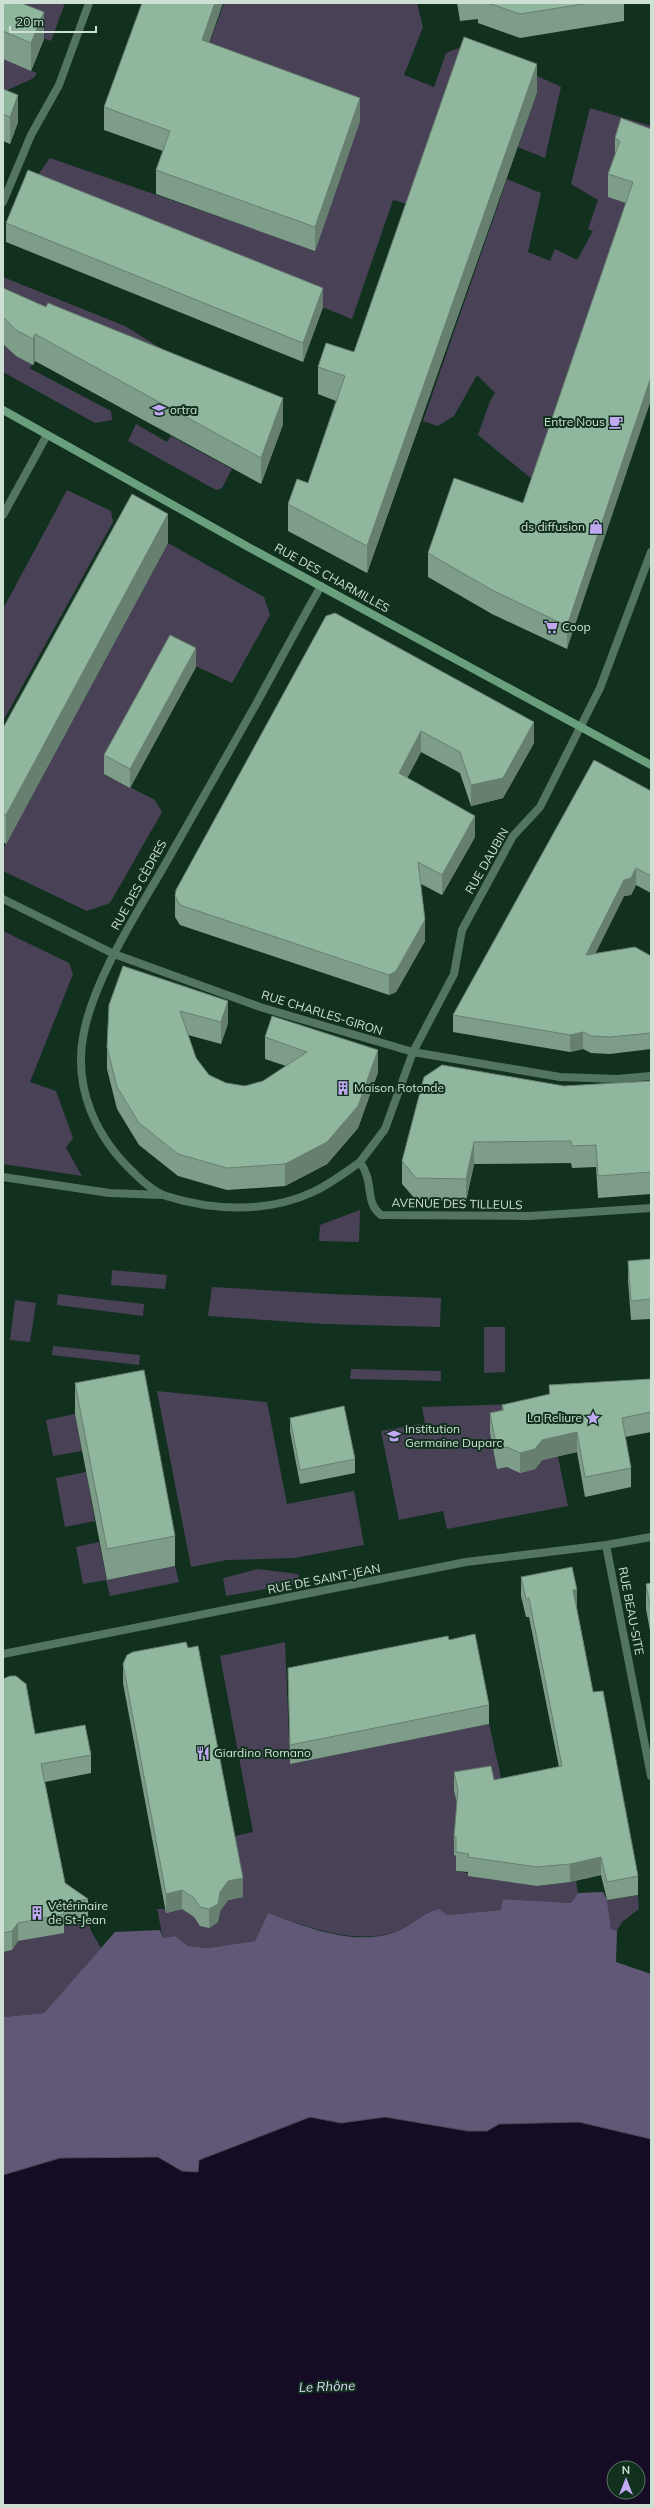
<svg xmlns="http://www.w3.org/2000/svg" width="654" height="2508" font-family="Mulish,sans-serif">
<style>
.green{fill:#494257}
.forest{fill:#615777}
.water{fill:#150b25;stroke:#4c4b5a;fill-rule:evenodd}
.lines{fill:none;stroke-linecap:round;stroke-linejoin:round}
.pedestrian{stroke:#53745f;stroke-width:8}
.minor{stroke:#53745f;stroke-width:8}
.secondary{stroke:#699f7d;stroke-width:8}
.wall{fill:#7d9d88}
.shaded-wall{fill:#667f6f}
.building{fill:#91b69e;stroke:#667f6f}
.labels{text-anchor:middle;stroke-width:4;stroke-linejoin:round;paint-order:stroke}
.poi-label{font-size:12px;fill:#cee0d4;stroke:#11301e;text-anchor:start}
.street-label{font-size:12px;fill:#cee0d4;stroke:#11301e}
.water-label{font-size:13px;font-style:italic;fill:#dfd5f8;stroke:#11301e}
</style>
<rect width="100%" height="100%" fill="#11301e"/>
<path class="green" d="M 21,3 L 65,3 L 51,41 L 12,27 Z
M 224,3 L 417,3 L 423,27 L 404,75 L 434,87 L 446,53 L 469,44 L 561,87 L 545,158 L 518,147 L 537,92 L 414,206 L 393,200 L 352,319 L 28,189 L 50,158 L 315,250 L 202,64 Z
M 3,59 L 37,73 L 34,78 L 3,92 Z
M 590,108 L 651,126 L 651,152 L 538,484 L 478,435 L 490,401 L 495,393 L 477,375 L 454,416 L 438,426 L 423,421 L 507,179 L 541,193 L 528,252 L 550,261 L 555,249 L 577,260 L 593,231 L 588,229 L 598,200 L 571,184 Z
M 3,277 L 125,326 L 162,349 L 147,371 L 3,315 Z
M 3,344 L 17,356 L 33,365 L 29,368 L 111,411 L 112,420 L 95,423 L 3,372 Z
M 136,424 L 167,442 L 171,436 L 232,469 L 222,488 L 216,490 L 128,441 Z
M 67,490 L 111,511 L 113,522 L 3,721 L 3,609 Z
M 168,543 L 264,597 L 270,615 L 232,683 L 170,654 L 104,774 L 155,800 L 162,812 L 110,903 L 87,911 L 3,871 L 3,849 Z
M 3,931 L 69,963 L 73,974 L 30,1082 L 56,1091 L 73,1138 L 66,1148 L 82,1176 L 3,1164 Z
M 360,1210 L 359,1242 L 319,1241 L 320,1225 Z
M 112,1270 L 167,1275 L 165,1289 L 111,1285 Z
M 212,1287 L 330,1294 L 441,1298 L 440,1327 L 325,1324 L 208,1316 Z
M 58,1294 L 144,1304 L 143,1316 L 57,1305 Z
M 15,1300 L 36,1303 L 30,1342 L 10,1340 Z
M 484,1327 L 505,1327 L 505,1372 L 484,1373 Z
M 53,1346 L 140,1355 L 139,1365 L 52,1355 Z
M 351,1369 L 441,1371 L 441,1381 L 350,1379 Z
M 157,1391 L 267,1402 L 287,1504 L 354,1491 L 364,1545 L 294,1558 L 227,1560 L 191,1567 Z
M 547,1403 L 568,1506 L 447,1529 L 443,1511 L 399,1520 L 381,1431 L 425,1423 L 422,1407 Z
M 75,1414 L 82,1451 L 53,1456 L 46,1420 Z
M 86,1472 L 95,1521 L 65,1527 L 56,1478 Z
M 99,1542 L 107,1580 L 175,1566 L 179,1582 L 110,1596 L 106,1580 L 83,1584 L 76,1547 Z
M 258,1569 L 298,1574 L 300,1583 L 226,1596 L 223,1578 Z
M 285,1642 L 290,1763 L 489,1724 L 502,1782 L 458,1808 L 454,1855 L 457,1856 L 456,1871 L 537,1886 L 576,1881 L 578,1893 L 572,1903 L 503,1899 L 502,1910 L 447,1915 L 433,1911 C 421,1917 406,1930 393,1933 C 350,1944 308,1927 268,1913 L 255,1941 L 208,1948 L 188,1946 L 175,1936 L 163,1938 L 157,1909 L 182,1909 L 194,1917 L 231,1837 L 253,1832 L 220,1656 Z
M 638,1895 L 639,1909 L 622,1922 L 617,1931 L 611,1929 L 607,1900 Z
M 88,1918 L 91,1931 L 101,1948 L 44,2013 L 3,2017 L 3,1952 L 12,1950 L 18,1941 L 64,1926 L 67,1921 Z"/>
<path class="forest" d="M 603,1892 L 607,1900 L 611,1929 L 617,1931 L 616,1962 L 651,1974 L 651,2139 L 579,2122 L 499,2124 L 487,2131 L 468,2131 L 385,2117 L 341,2123 L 310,2117 L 198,2172 L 182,2171 L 157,2157 L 60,2158 L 3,2175 L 3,2017 L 44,2013 L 115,1932 L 160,1930 L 163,1938 L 175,1936 L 188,1946 L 208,1948 L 255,1941 L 268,1913 C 307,1927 351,1946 393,1933 C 410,1928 422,1913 439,1909 L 447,1915 L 501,1910 L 503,1899 L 571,1903 L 578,1893 Z"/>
<path class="water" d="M 310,2117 L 341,2123 L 385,2117 L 468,2131 L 487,2131 L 499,2124 L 579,2122 L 651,2139 L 651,2505 L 3,2505 L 3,2175 L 60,2158 L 158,2157 L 182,2171 L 198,2172 L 199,2160 ZM 614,2468 L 638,2468 L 638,2492 L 614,2492 Z"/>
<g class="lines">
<path class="pedestrian" d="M 3,1177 L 109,1193 L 162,1195"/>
<path class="minor" d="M 3,202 L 31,135 L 59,85 L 89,3
M 3,515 L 47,435
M 321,586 C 298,626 277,666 255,706 C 226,758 196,809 167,861 C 138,912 93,979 83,1037 C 74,1089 96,1137 133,1172 C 142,1181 154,1192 166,1196 C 214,1211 268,1213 313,1192 C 330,1184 345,1173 360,1162 C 375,1183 364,1202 381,1215 L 530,1216 L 651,1208
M 3,899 L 114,954 L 260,1007 L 413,1052 L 560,1077 L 617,1079 L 651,1076
M 360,1162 L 385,1129 L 413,1052 L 454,974 L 462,930 L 513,836 L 540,807 L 600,688 L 651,552
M 606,1545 L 651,1776
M 3,1654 L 466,1562 L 606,1545 L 651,1537"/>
<path class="secondary" d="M 3,410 L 250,548 L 651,765"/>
</g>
<path class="wall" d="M 3,3 L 44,39 L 31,71 L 3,59 Z
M 457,3 L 624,3 L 624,21 L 520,38 L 478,23 L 478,19 L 460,21 Z
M 209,43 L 360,121 L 315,251 L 156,194 L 156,170 L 163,151 L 104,130 L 104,107 Z
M 3,89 L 18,122 L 10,144 L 3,141 Z
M 537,92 L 367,573 L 288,531 L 288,504 L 308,483 L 336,401 L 318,394 L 318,367 L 354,352 Z
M 651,129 L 567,649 L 492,614 L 428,577 L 428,553 L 523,503 L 626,203 L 608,197 L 608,174 L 615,155 L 615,138 Z
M 6,223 L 323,307 L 303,362 L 6,242 Z
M 3,288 L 283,424 L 261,484 L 35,361 L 33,365 L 16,356 L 3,344 Z
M 168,543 L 6,844 L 3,842 L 3,728 Z
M 326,616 L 534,743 L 503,798 L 471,806 L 460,773 L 421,752 L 407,778 L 475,837 L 442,895 L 421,884 L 425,941 L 396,992 L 389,995 L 180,925 L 175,917 L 175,896 Z
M 196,667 L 130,788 L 104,774 L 104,755 Z
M 651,791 L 651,893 L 636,885 L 631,895 L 624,896 L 595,954 L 651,956 L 651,1049 L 610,1054 L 591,1053 L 583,1049 L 570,1052 L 453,1032 L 453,1015 Z
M 123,966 L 228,1023 L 221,1044 L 188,1035 L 196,1058 L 209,1075 L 226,1083 L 245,1086 L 263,1081 L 286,1066 L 265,1059 L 265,1037 L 378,1072 L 358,1128 L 327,1164 L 285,1186 L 227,1190 L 178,1176 L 139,1145 L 117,1109 L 107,1069 L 107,1047 Z
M 651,1081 L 651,1194 L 598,1198 L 596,1167 L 572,1168 L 571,1163 L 474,1164 L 466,1201 L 416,1200 L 402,1184 L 402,1161 L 564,1086 Z
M 651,1259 L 651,1319 L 631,1320 L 628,1281 L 628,1261 Z
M 651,1379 L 651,1432 L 625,1437 L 631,1468 L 631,1487 L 585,1497 L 577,1452 L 542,1460 L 535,1469 L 520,1473 L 507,1467 L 497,1469 L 490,1433 L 490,1413 L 502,1411 L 502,1405 L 549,1395 L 549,1385 Z
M 75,1383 L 175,1536 L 175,1566 L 107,1580 L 75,1414 Z
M 290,1418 L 355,1459 L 355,1473 L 300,1484 L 290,1431 Z
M 521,1577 L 577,1608 L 593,1692 L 638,1876 L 638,1895 L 607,1900 L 601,1875 L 570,1882 L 537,1886 L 468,1876 L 468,1872 L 456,1871 L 456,1856 L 454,1855 L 454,1837 L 457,1803 L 454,1791 L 454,1772 L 494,1780 L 559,1767 L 529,1617 L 526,1617 L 521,1596 Z
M 651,1583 L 651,1636 L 646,1609 L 646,1584 Z
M 449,1640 L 489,1705 L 489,1724 L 290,1764 L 288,1668 Z
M 123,1664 L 243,1897 L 228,1900 L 220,1911 L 218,1922 L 209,1928 L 200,1926 L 194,1917 L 182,1909 L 166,1913 L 123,1683 Z
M 3,1679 L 35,1734 L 91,1755 L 91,1773 L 45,1782 L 65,1883 L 88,1899 L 88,1917 L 64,1922 L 64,1933 L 18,1941 L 12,1950 L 3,1952 Z"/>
<path class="shaded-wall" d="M 215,3 L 223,3 L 202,64 L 202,40 Z
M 44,12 L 44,39 L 31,71 L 31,43 Z
M 537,64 L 537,92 L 367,573 L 367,546 Z
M 18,95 L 18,122 L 10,144 L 10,117 Z
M 360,98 L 360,121 L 315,251 L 315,227 Z
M 323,288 L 323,307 L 303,362 L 303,343 Z
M 35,334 L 35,361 L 33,365 L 33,339 Z
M 651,377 L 651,400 L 567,649 L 567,626 Z
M 283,398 L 283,424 L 261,484 L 261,458 Z
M 168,514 L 168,543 L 6,844 L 6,815 Z
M 196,648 L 196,667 L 130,788 L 130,769 Z
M 534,722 L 534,743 L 503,798 L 471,806 L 471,785 Z
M 421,731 L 421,752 L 399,794 L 399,773 Z
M 475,816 L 475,837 L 442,895 L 442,875 Z
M 636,868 L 636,885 L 631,895 L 624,896 L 586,972 L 586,955 L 624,880 Z
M 425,920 L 425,941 L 396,992 L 389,995 L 389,975 Z
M 228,1001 L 228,1023 L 221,1044 L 221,1022 Z
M 583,1032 L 583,1049 L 570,1052 L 570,1035 Z
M 378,1050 L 378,1072 L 358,1128 L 327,1164 L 285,1186 L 285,1164 Z
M 474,1142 L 474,1164 L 466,1201 L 466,1179 Z
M 577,1432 L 577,1452 L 542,1460 L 535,1469 L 520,1473 L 520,1453 L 542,1440 Z
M 573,1590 L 577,1590 L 577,1608 L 573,1609 Z
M 601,1857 L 601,1875 L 570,1882 L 570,1864 Z
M 243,1878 L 243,1897 L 228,1900 L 220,1911 L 218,1922 L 209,1928 L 209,1909 L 220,1892 L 228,1881 Z
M 182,1890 L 182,1909 L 166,1913 L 166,1894 Z
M 18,1923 L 18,1941 L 12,1950 L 12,1931 Z"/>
<path class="building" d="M 3,3 L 21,3 L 44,12 L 31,43 L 3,31 Z
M 142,3 L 215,3 L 202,40 L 360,98 L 315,227 L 156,170 L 170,131 L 104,107 Z
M 488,3 L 589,3 L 520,14 Z
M 464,37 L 537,64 L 367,546 L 288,504 L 297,479 L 308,483 L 345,376 L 318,367 L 326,343 L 354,352 Z
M 3,89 L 18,95 L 10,117 L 3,114 Z
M 621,118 L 651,129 L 651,377 L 567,626 L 492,590 L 428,553 L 454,478 L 523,503 L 633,182 L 608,174 L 620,141 L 615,138 Z
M 28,170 L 323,288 L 303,343 L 6,223 Z
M 3,288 L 46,307 L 48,303 L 283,398 L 261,458 L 35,334 L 33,339 L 16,330 L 3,317 Z
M 132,494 L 168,514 L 6,815 L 3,813 L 3,728 Z
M 335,613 L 534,722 L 503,778 L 471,785 L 460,752 L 421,731 L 399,773 L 475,816 L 442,875 L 418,862 L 425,920 L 396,971 L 389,975 L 180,905 L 175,896 L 176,890 L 326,616 Z
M 170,635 L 196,648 L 130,769 L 104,755 Z
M 594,760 L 651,791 L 651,876 L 636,868 L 631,878 L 624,880 L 586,955 L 635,947 L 651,956 L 651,1033 L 610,1037 L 591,1036 L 583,1032 L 570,1035 L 453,1015 Z
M 123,966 L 228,1001 L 221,1022 L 180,1011 L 196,1058 L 209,1075 L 226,1083 L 245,1086 L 263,1081 L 307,1052 L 265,1037 L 272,1016 L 378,1050 L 358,1106 L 327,1142 L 285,1164 L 227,1168 L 178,1154 L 139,1123 L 117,1087 L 107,1047 L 109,1005 Z
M 442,1065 L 564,1086 L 651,1081 L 651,1172 L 598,1176 L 596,1145 L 572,1146 L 571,1141 L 474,1142 L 466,1179 L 416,1178 L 402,1161 L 424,1077 Z
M 651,1259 L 651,1299 L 631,1301 L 628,1261 Z
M 144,1370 L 175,1536 L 107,1549 L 75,1383 Z
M 651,1379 L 651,1412 L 622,1418 L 631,1468 L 585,1477 L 577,1432 L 542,1440 L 535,1449 L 520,1453 L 507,1447 L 497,1449 L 490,1413 L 504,1410 L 502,1405 L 550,1394 L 549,1385 Z
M 344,1406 L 355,1459 L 300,1470 L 290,1418 Z
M 572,1567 L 577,1590 L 573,1590 L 593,1692 L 603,1691 L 638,1876 L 607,1882 L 601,1857 L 570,1864 L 537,1867 L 468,1857 L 469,1854 L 456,1852 L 456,1837 L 454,1837 L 458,1790 L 454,1772 L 491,1766 L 494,1780 L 562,1766 L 529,1598 L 526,1599 L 521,1577 Z
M 651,1583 L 651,1611 L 646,1584 Z
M 475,1634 L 489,1705 L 290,1745 L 288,1668 L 448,1636 L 449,1640 Z
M 186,1642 L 188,1648 L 198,1646 L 243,1878 L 228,1881 L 220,1892 L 218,1904 L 209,1909 L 200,1907 L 194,1898 L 182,1890 L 166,1894 L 123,1664 L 127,1655 L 133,1652 Z
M 10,1676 L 16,1676 L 26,1684 L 35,1734 L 85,1725 L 91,1755 L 41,1764 L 65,1883 L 88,1899 L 63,1903 L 64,1914 L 18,1923 L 12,1931 L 3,1933 L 3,1679 Z"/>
<defs>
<symbol id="university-bare" viewBox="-9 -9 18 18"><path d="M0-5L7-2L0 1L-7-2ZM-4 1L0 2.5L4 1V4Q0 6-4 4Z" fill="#c1a8f3" stroke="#11301e" stroke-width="2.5" paint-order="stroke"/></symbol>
<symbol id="cafe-bare" viewBox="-9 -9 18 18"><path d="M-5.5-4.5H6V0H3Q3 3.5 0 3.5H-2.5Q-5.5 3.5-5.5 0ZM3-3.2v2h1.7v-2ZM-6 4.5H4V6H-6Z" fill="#c1a8f3" stroke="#11301e" stroke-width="2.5" paint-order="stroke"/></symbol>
<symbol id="shop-bare" viewBox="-9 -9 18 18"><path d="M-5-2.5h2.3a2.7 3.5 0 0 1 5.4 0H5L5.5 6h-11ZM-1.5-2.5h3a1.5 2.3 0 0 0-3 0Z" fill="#c1a8f3" stroke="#11301e" stroke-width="2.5" paint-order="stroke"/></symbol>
<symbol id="supermarket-bare" viewBox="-9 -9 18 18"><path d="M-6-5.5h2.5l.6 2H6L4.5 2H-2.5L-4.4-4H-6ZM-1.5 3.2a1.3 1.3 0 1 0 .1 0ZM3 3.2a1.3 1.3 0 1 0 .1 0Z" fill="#c1a8f3" stroke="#11301e" stroke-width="2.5" paint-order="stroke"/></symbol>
<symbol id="building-bare" viewBox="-9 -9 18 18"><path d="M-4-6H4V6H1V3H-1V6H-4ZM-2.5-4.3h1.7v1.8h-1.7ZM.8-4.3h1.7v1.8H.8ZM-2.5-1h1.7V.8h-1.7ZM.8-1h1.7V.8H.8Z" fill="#c1a8f3" stroke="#11301e" stroke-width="2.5" paint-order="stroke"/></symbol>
<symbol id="sight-bare" viewBox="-9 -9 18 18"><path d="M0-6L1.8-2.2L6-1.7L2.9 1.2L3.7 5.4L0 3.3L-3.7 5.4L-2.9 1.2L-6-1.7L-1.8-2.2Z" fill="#c1a8f3" stroke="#11301e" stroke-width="2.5" paint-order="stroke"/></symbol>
<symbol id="school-bare" viewBox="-9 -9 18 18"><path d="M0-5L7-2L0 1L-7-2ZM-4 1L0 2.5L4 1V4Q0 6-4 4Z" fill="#c1a8f3" stroke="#11301e" stroke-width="2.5" paint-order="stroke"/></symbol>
<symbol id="restaurant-bare" viewBox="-9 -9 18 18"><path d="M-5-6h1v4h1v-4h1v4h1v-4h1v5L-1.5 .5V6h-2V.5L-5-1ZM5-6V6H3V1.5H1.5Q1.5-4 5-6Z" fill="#c1a8f3" stroke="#11301e" stroke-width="2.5" paint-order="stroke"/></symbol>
</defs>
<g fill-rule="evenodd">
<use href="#university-bare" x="149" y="400" width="20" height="20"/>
<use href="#cafe-bare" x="606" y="412" width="20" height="20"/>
<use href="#shop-bare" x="586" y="517" width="20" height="20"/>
<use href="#supermarket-bare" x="541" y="617" width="20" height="20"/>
<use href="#building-bare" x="333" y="1078" width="20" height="20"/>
<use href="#sight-bare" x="583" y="1408" width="20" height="20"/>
<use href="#school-bare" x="384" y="1426" width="20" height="20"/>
<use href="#restaurant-bare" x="193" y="1743" width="20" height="20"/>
<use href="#building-bare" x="27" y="1903" width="20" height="20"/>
</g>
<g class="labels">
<g class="poi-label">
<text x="170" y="414">ortra</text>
<text x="605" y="426" text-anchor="end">Entre Nous</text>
<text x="585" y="531" text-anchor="end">ds diffusion</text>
<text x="562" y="631">Coop</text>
<text x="354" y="1092">Maison Rotonde</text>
<text x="582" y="1422" text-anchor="end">La Reliure</text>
<text x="405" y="1433">Institution<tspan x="405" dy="14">Germaine Duparc</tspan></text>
<text x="214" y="1757">Giardino Romano</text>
<text x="48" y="1910">Vétérinaire<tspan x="48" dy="14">de St-Jean</tspan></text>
</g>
<g class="street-label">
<text transform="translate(332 578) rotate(29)" y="4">RUE DES CHARMILLES</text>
<text transform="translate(487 861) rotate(-60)" y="4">RUE DAUBIN</text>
<text transform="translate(139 885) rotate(-61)" y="4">RUE DES CÈDRES</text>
<text transform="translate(322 1013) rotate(17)" y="4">RUE CHARLES-GIRON</text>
<text transform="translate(457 1204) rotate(1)" y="4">AVENUE DES TILLEULS</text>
<text transform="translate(324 1579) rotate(-11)" y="4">RUE DE SAINT-JEAN</text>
<text transform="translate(631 1611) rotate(79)" y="4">RUE BEAU-SITE</text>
</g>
<g class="water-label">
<text transform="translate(327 2386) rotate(-2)" y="5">Le Rhône</text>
</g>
</g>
<rect width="654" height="2508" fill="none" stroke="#cee0d4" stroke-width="8"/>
<g transform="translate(626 2480)"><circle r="19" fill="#11301e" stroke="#5d7667"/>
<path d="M0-3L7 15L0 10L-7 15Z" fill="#c1a8f3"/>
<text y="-6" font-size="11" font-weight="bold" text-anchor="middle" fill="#cee0d4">N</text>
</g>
<path d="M10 26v6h86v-6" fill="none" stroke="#cee0d4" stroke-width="2"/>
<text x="16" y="26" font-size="12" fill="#cee0d4" stroke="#11301e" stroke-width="3" paint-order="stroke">20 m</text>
</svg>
